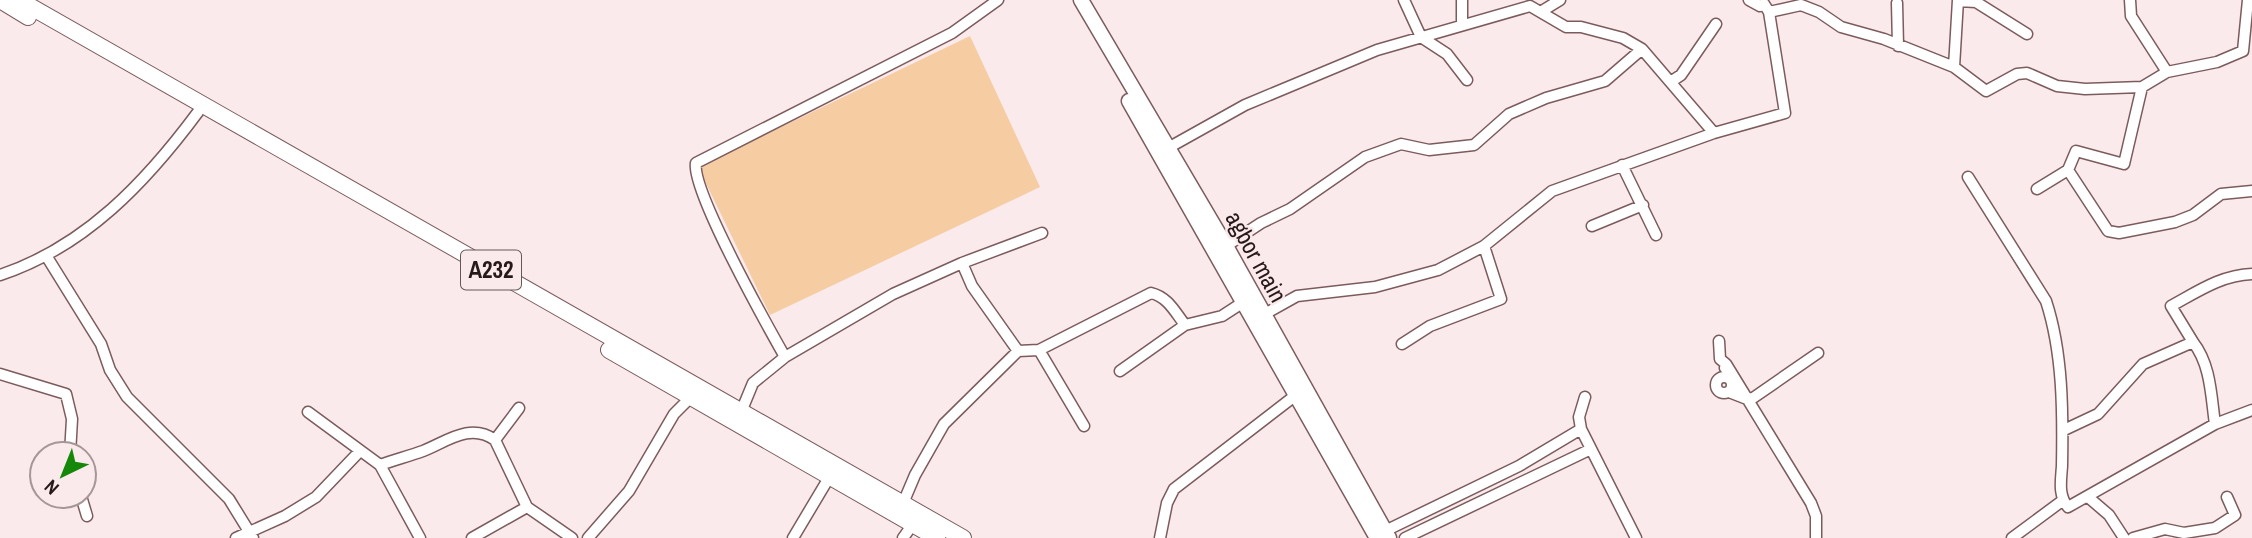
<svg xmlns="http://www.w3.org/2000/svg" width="2252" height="538" font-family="'Archivo Narrow',sans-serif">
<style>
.green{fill:#f6cca3}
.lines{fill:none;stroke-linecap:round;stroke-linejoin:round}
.minor-casing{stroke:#7c5b5d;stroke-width:13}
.major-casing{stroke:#7c5b5d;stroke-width:17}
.highway-casing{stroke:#7c5b5d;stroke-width:18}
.minor{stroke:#fff;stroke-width:10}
.major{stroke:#fff;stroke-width:14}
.highway{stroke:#fff;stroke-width:16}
.labels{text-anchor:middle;stroke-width:5;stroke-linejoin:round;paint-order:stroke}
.shield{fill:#faeaeb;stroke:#665859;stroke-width:2}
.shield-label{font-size:23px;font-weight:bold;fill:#27191a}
.street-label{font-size:24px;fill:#27191a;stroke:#faeaeb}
</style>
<rect width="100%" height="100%" fill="#faeaeb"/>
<path class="green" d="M 970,36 L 1040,187 L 770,315 L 698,167 Z"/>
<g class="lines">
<defs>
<path id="minor" d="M 1404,0 L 1421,37 L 1447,54 L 1467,80
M 1462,0 L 1462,24
M 2130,0 L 2131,16 L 2167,72
M 1958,1 L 1976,2 L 2027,34
M 1897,3 L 1898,46
M 1542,11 L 1560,0
M 1769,12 L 1801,5 L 1819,12 L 1841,27 L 1884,39 L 1954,67 L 1986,91 L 2017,74 L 2027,73 L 2057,86 L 2085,89 L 2142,87 L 2167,72 L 2217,62 L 2243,51 L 2248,0
M 1954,67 L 1958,0
M 1672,81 L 1681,75 L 1716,24
M 1168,148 L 1245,105 L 1377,50 L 1530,6 L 1566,27 L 1581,27 L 1623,38 L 1642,49 L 1714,133
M 1622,165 L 1656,235
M 2068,170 L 2108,231 L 2119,233 L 2175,222 L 2193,215 L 2221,194 L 2252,191
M 1968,177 L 2046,301 C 2063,353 2063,412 2062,466 C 2061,481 2058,495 2068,507 L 2215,424 L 2252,410
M 2037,189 L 2068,170 L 2076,151 L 2124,164 L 2142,87
M 1592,226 L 1643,205
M 1226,246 L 1261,223 L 1290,209 L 1365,157 L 1401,144 L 1429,150 L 1474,145 L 1509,114 L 1546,98 L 1605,81 L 1642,49
M 47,257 L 101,344 L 110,370 L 127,397 L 229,499 L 253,538
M 962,263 L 1042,233
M 0,275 C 85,247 146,182 198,112
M 1263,315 L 1297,296 L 1375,287 L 1438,270 L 1484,246 L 1552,191 L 1714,133 L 1785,113 L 1769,12 L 1764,4 L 1760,6 L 1749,0
M 1719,341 L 1720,359 L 1726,364 L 1725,368
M 2193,342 C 2211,365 2211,396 2215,424
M 1402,344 L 1430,326 L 1501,299 L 1484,246
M 1039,350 L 1084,426
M 785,357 C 768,327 691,190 696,163 L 952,33 L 998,0
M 1726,364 L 1811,503 L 1816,516 L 1816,538
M 1120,371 L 1185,325
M 0,374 L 66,394 L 72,419 L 70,454
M1716 385a8 8 0 1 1 16 0a8 8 0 1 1-16 0Z
M 1729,392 L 1747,399 L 1753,398 L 1818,353
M 1585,397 L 1579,417 L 1581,429 L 1636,538
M 308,412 L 380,465 L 420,538
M 741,412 L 753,383 L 785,357 L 893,294 L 962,263 L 972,286 L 1018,351
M 2064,430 L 2098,414 L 2143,364 L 2193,342 L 2171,306 C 2197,292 2221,275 2252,274
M 495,440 L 519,408
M 380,465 C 394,460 409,456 423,451 C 446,442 470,422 495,440 L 527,507 L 572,538
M 81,496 L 87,516
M 2088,497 L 2109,515 L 2124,538
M 901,508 L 915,475 L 944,424 L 1018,351 L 1039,350 L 1151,293 C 1168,297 1175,312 1185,325 L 1222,316 L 1242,303
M 1385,531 L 1519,466 L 1581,429
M 236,538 L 285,516 L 316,497 L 359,452
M 472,538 L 527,507
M 588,538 L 629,491 L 674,414 L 691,397
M 793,538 L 830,476
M 903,538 L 913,524
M 1160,538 L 1167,503 L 1174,489 L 1296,395
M 1405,538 L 1589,450
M 2012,538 L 2062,501
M 2133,538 L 2165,529 L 2184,533 L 2215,528 L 2235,515 L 2227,497"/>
<path id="major" d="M 1081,0 L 1226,246 L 1389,538
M 1129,101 L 1377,538"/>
<path id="highway" d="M 0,0 L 28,17
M 19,0 L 963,538
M 609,350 L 937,538"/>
</defs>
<use href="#minor" class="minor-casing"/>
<use href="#major" class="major-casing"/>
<use href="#highway" class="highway-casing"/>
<use href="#minor" class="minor"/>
<use href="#major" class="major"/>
<use href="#highway" class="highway"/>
</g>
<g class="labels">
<rect class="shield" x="461" y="250.5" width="60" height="39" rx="5"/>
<g class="shield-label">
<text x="491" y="278">A232</text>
</g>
<g class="street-label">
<text transform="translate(1256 257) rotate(61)" y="8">agbor main</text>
</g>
</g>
<g transform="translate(63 475) rotate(223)"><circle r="33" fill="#faeaeb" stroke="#a69697" stroke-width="2"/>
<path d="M0-5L12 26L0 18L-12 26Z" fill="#158809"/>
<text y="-10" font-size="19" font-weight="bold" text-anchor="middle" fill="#27191a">N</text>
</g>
</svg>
